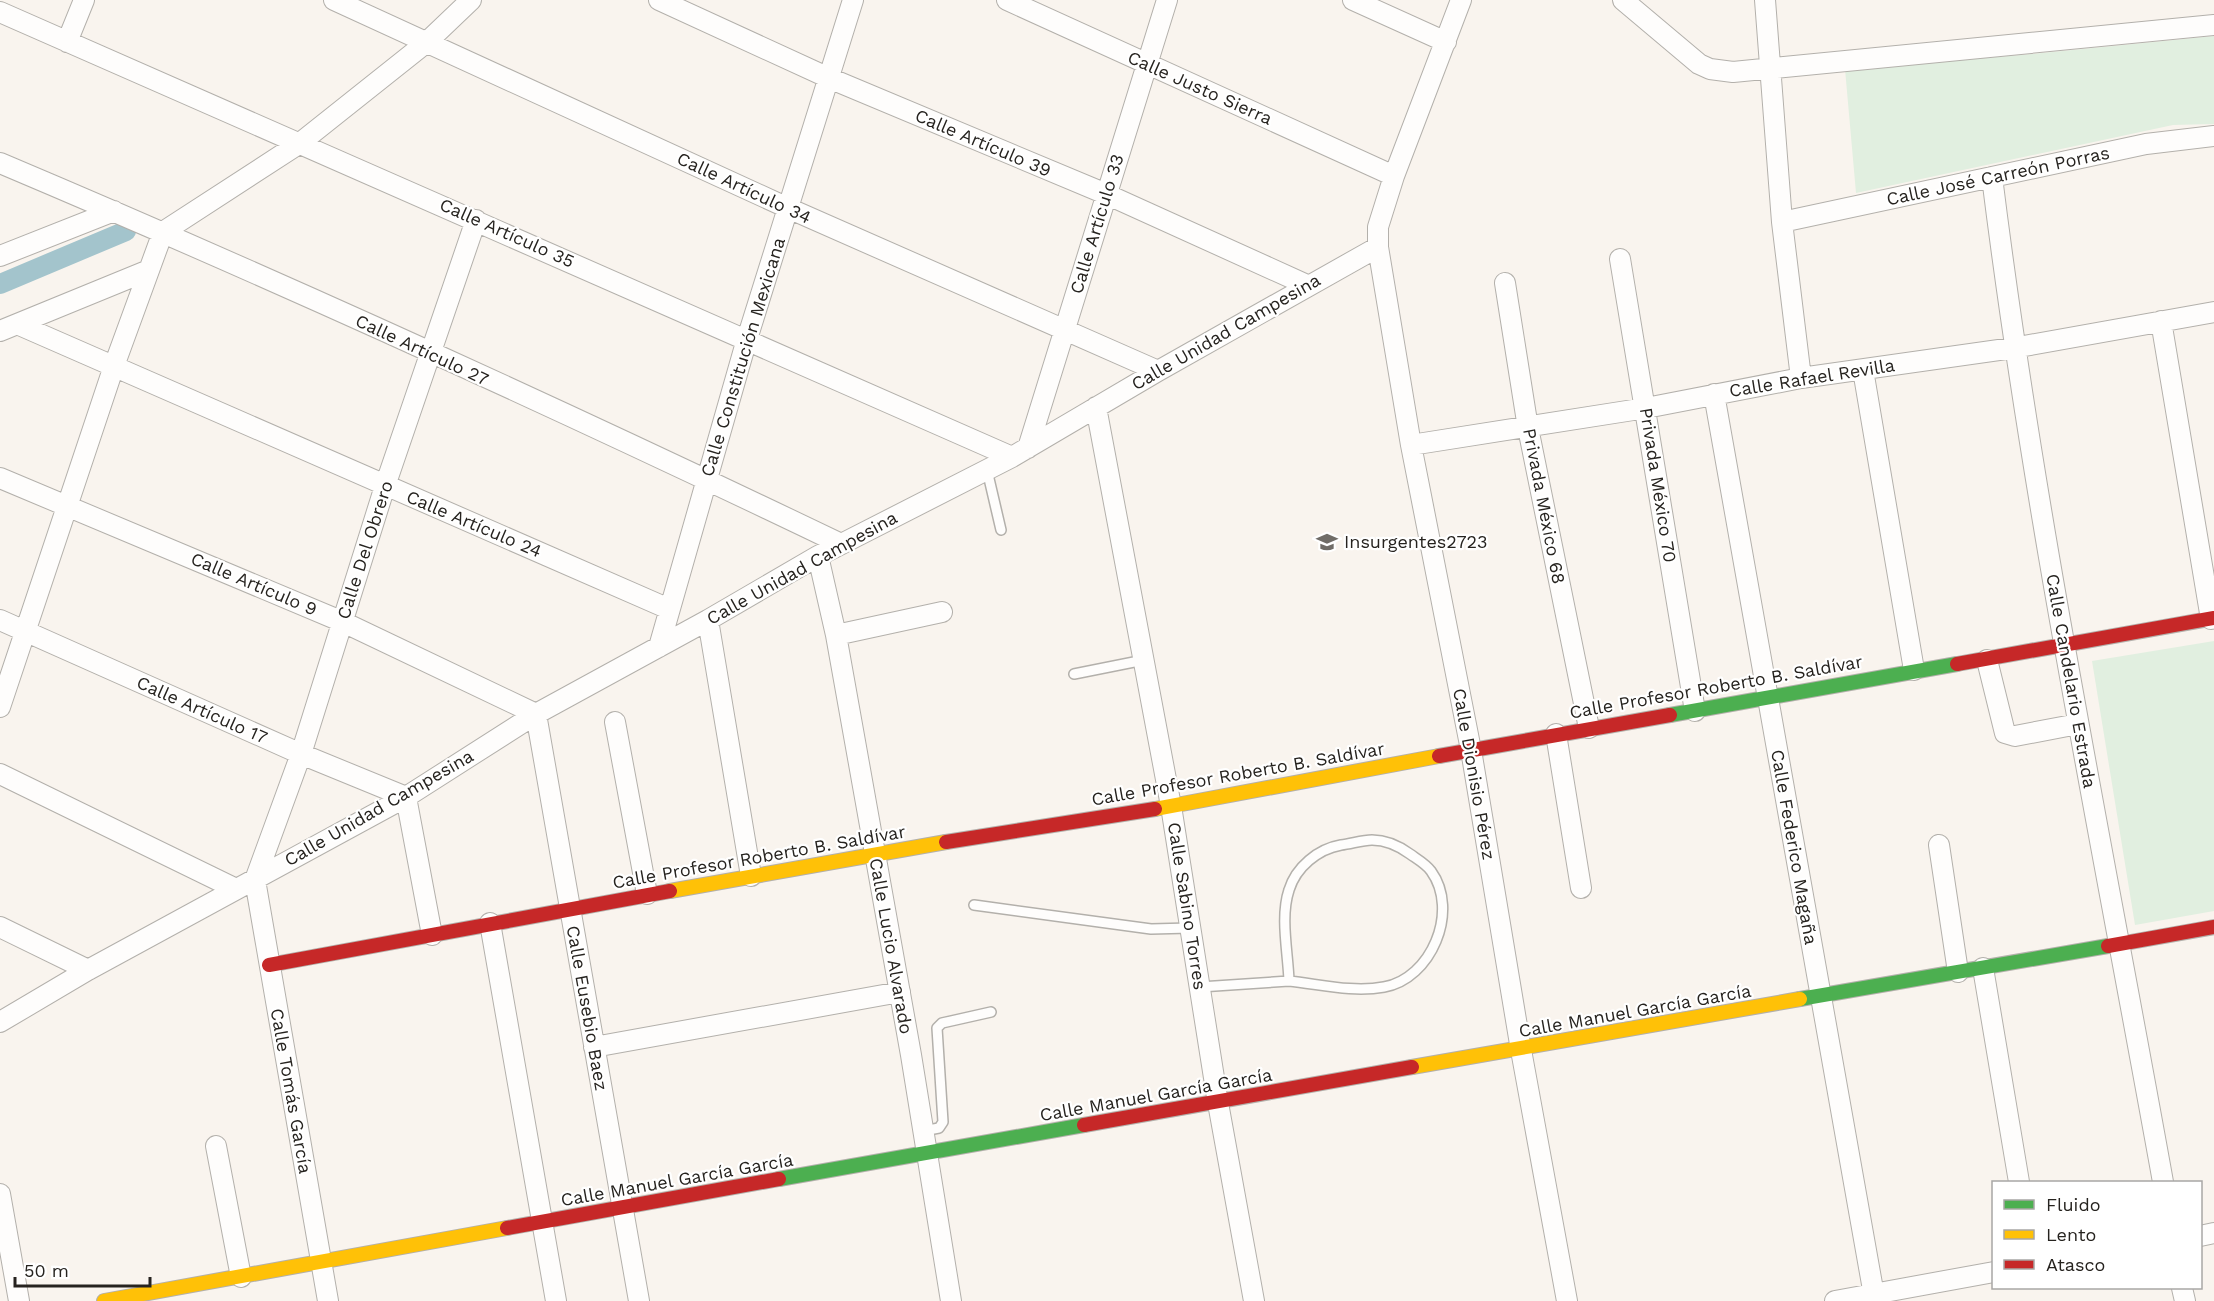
<svg xmlns="http://www.w3.org/2000/svg" width="2214" height="1301" font-family="'Work Sans',sans-serif">
<style>
.park{fill:#e1efe0}
.lines{fill:none;stroke-linecap:round;stroke-linejoin:round}
.canal{stroke:#a3c4cc;stroke-width:20}
.lane-casing{stroke:#b3b0ab;stroke-width:12}
.street-casing{stroke:#b3b0ab;stroke-width:22}
.fast-casing{stroke:#b3b0ab;stroke-width:16}
.slow-casing{stroke:#b3b0ab;stroke-width:16}
.jam-casing{stroke:#b3b0ab;stroke-width:16}
.lane{stroke:#fefdfc;stroke-width:9}
.street{stroke:#fefdfc;stroke-width:20}
.fast{stroke:#4caf50;stroke-width:14}
.slow{stroke:#ffc107;stroke-width:14}
.jam{stroke:#c62828;stroke-width:14}
.labels{text-anchor:middle;stroke-width:4.5;stroke-linejoin:round;paint-order:stroke}
.street-label{font-size:18px;fill:#26231f;stroke:#fff}
.poi-label{font-size:18px;fill:#26231f;stroke:#fff;text-anchor:start}
</style>
<rect width="100%" height="100%" fill="#f9f4ee"/>
<path class="park" d="M 2214,36 L 2214,124 L 2173,125 L 1856,193 L 1845,69 L 2021,55 Z
M 2214,641 L 2214,911 L 2135,925 L 2092,661 Z"/>
<g class="lines">
<path class="canal" d="M 0,284 L 126,231"/>
<defs>
<path id="lane" d="M 987,470 L 1001,530
M 1074,674 L 1144,660
M 974,905 L 1151,929 L 1190,928
M 1200,987 L 1289,981 C 1288,952 1280,917 1289,890 C 1296,867 1318,849 1341,845 C 1351,844 1362,840 1372,840 C 1387,840 1399,846 1410,854 C 1417,859 1426,864 1431,871 C 1460,911 1431,979 1384,987 C 1353,993 1319,984 1289,981
M 923,1131 L 939,1128 L 943,1122 L 937,1028 L 942,1023 L 991,1012"/>
<path id="street" d="M 334,0 L 788,208 L 1158,371
M 659,0 L 829,78 L 1106,194 L 1307,285
M 1007,0 L 1394,176
M 1353,0 L 1446,42
M 1461,0 L 1394,176 L 1378,227 L 1378,247 L 1411,445 L 1471,750 L 1521,1050 L 1567,1301
M 1623,0 L 1699,64 L 1710,69 L 1733,72 L 2214,25
M 1765,0 L 1782,222 L 1801,378
M 0,12 L 1012,457
M 67,42 L 84,0
M 0,163 C 284,283 564,411 841,544
M 1992,177 C 2034,515 2103,848 2163,1182
M 1782,222 L 2146,144 L 2214,136
M 0,256 L 114,211
M 1620,259 L 1695,711
M 1505,283 L 1528,428 L 1589,728
M 2161,321 L 2211,619
M 17,324 L 669,609
M 0,331 L 149,270
M 1863,370 L 1914,670
M 1714,394 L 1875,1301
M 1096,407 L 1171,806 L 1218,1103 L 1254,1301
M 1411,445 L 1646,408 L 1801,378 L 2013,348 L 2214,312
M 1028,448 L 1167,0
M 0,478 L 343,622 L 536,714 L 639,1301
M 818,556 L 836,635 L 911,1055 L 951,1301
M 0,620 L 301,754 L 406,797 L 432,935
M 708,620 L 751,876
M 836,635 L 942,612
M 659,647 L 747,339 L 853,0
M 1987,660 L 2005,733 L 2015,736 L 2078,724
M 0,707 L 114,366 L 163,232 L 300,143 L 427,42 L 471,0
M 615,722 L 647,894
M 1556,734 L 1581,888
M 0,774 L 236,889
M 1939,845 L 1958,972
M 490,923 L 556,1301
M 0,927 L 88,970
M 1983,968 L 2019,1182
M 0,1022 L 88,970 L 406,797 L 536,714 L 708,620 L 818,556 L 1012,457 L 1158,371 L 1378,247
M 594,1047 L 900,992
M 216,1146 L 241,1277
M 0,1194 L 19,1301
M 2200,1236 L 2214,1233
M 2182,1288 L 2185,1301
M 328,1301 L 255,880 L 301,754 L 385,486 L 476,220
M 1835,1301 L 1994,1272"/>
<path id="fast" d="M 1670,715 L 1957,664
M 1800,999 L 2108,946
M 779,1179 L 1084,1125"/>
<path id="slow" d="M 1155,809 L 1439,756
M 670,891 L 946,842
M 1412,1067 L 1800,999
M 104,1301 L 507,1228"/>
<path id="jam" d="M 1957,664 L 2214,618
M 1439,756 L 1670,715
M 946,842 L 1155,809
M 2108,946 L 2214,927
M 269,965 L 670,891
M 1084,1125 L 1412,1067
M 507,1228 L 779,1179"/>
</defs>
<use href="#lane" class="lane-casing"/>
<use href="#street" class="street-casing"/>
<use href="#fast" class="fast-casing"/>
<use href="#slow" class="slow-casing"/>
<use href="#jam" class="jam-casing"/>
<use href="#lane" class="lane"/>
<use href="#street" class="street"/>
<use href="#fast" class="fast"/>
<use href="#slow" class="slow"/>
<use href="#jam" class="jam"/>
</g>
<defs>
<symbol id="school-bare" viewBox="-9 -9 18 18"><path d="M0-5L7-2L0 1L-7-2ZM-4 1L0 2.5L4 1V4Q0 6-4 4Z" fill="#706c67" stroke="#fff" stroke-width="2.5" paint-order="stroke"/></symbol>
</defs>
<g fill-rule="evenodd">
<use href="#school-bare" x="1312" y="527" width="30" height="30"/>
</g>
<g class="labels">
<g class="street-label">
<text transform="translate(1200 88) rotate(24)" y="6">Calle Justo Sierra</text>
<text transform="translate(983 143) rotate(23)" y="6">Calle Artículo 39</text>
<text transform="translate(1998 176) rotate(-12)" y="6">Calle José Carreón Porras</text>
<text transform="translate(744 188) rotate(25)" y="6">Calle Artículo 34</text>
<text transform="translate(1097 224) rotate(-73)" y="6">Calle Artículo 33</text>
<text transform="translate(507 233) rotate(24)" y="6">Calle Artículo 35</text>
<text transform="translate(1226 332) rotate(-30)" y="6">Calle Unidad Campesina</text>
<text transform="translate(422 350) rotate(25)" y="6">Calle Artículo 27</text>
<text transform="translate(743 357) rotate(-73)" y="6">Calle Constitución Mexicana</text>
<text transform="translate(1812 378) rotate(-9)" y="6">Calle Rafael Revilla</text>
<text transform="translate(1658 485) rotate(81)" y="6">Privada México 70</text>
<text transform="translate(1544 506) rotate(79)" y="6">Privada México 68</text>
<text transform="translate(474 524) rotate(23)" y="6">Calle Artículo 24</text>
<text transform="translate(365 550) rotate(-72)" y="6">Calle Del Obrero</text>
<text transform="translate(802 568) rotate(-29)" y="6">Calle Unidad Campesina</text>
<text transform="translate(254 584) rotate(23)" y="6">Calle Artículo 9</text>
<text transform="translate(2071 681) rotate(80)" y="6">Calle Candelario Estrada</text>
<text transform="translate(1716 687) rotate(-10)" y="6">Calle Profesor Roberto B. Saldívar</text>
<text transform="translate(202 710) rotate(24)" y="6">Calle Artículo 17</text>
<text transform="translate(1238 774) rotate(-10)" y="6">Calle Profesor Roberto B. Saldívar</text>
<text transform="translate(1474 774) rotate(80)" y="6">Calle Dionisio Pérez</text>
<text transform="translate(379 808) rotate(-30)" y="6">Calle Unidad Campesina</text>
<text transform="translate(1794 847) rotate(80)" y="6">Calle Federico Magaña</text>
<text transform="translate(759 857) rotate(-10)" y="6">Calle Profesor Roberto B. Saldívar</text>
<text transform="translate(1187 906) rotate(81)" y="6">Calle Sabino Torres</text>
<text transform="translate(891 946) rotate(80)" y="6">Calle Lucio Alvarado</text>
<text transform="translate(587 1008) rotate(80)" y="6">Calle Eusebio Baez</text>
<text transform="translate(1635 1011) rotate(-10)" y="6">Calle Manuel García García</text>
<text transform="translate(291 1091) rotate(80)" y="6">Calle Tomás García</text>
<text transform="translate(1156 1095) rotate(-10)" y="6">Calle Manuel García García</text>
<text transform="translate(677 1180) rotate(-10)" y="6">Calle Manuel García García</text>
</g>
<g class="poi-label">
<text x="1344" y="548">Insurgentes2723</text>
</g>
</g>
<rect x="1992" y="1181" width="210" height="108" fill="#ffffff" stroke="#a8a7a5" stroke-width="1.5"/>
<rect x="2004" y="1200" width="30" height="9" fill="#4caf50" stroke="#a8a7a5" stroke-width="1.5"/>
<text x="2046" y="1211" font-size="18" fill="#26231f">Fluido</text>
<rect x="2004" y="1230" width="30" height="9" fill="#ffc107" stroke="#a8a7a5" stroke-width="1.5"/>
<text x="2046" y="1241" font-size="18" fill="#26231f">Lento</text>
<rect x="2004" y="1260" width="30" height="9" fill="#c62828" stroke="#a8a7a5" stroke-width="1.5"/>
<text x="2046" y="1271" font-size="18" fill="#26231f">Atasco</text>
<path d="M15 1277v9h135v-9" fill="none" stroke="#26231f" stroke-width="3"/>
<text x="24" y="1277" font-size="18" fill="#26231f" stroke="#ffffff" stroke-width="4.5" paint-order="stroke">50 m</text>
</svg>
